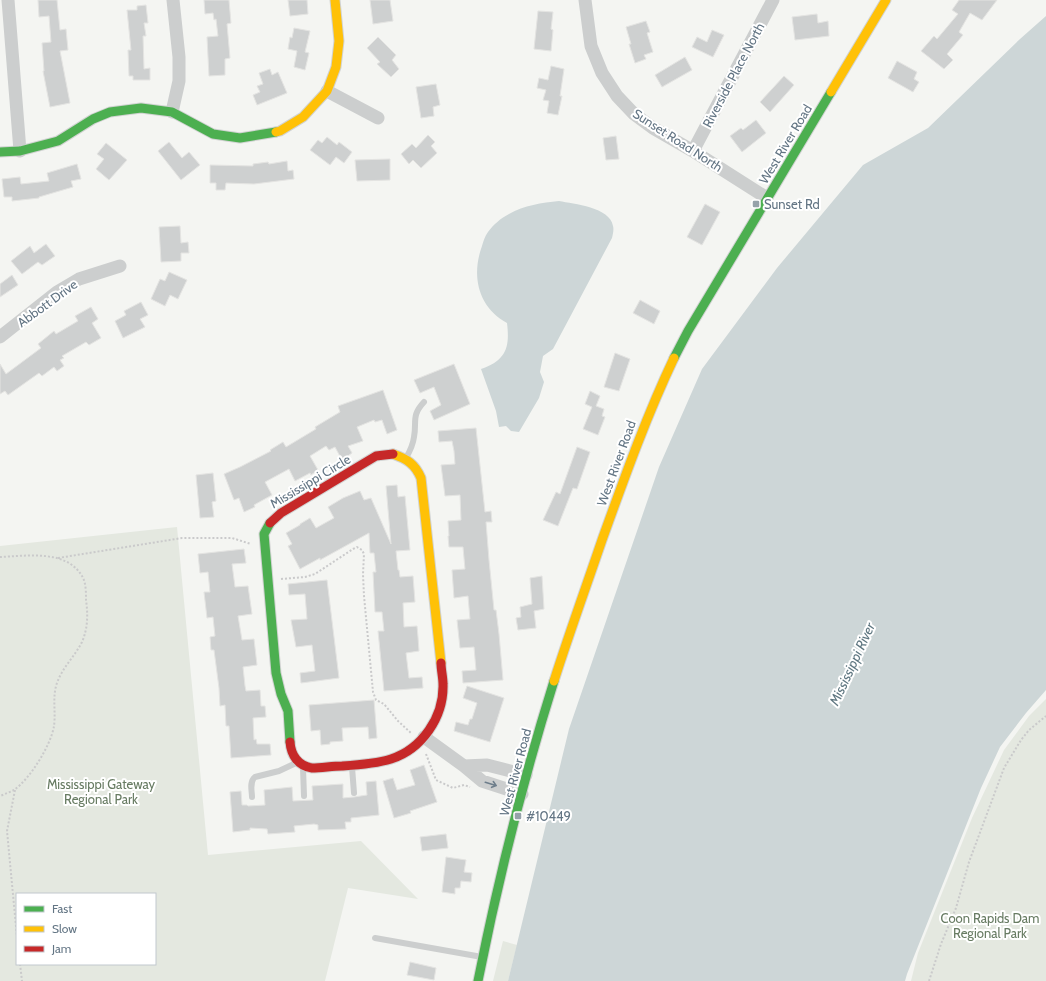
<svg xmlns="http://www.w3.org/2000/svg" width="1046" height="981" font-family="Cabin,sans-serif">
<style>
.green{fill:#e4e8e0;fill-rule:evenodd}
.water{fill:#cdd6d7}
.building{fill:#ced0d0;stroke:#e4e4e2}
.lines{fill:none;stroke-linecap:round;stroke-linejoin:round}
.fast-casing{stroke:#d1d3d2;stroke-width:11}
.slow-casing{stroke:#d1d3d2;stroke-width:11}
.jam-casing{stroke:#d1d3d2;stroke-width:11}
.path{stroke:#cacacb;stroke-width:2;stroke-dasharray:2 2;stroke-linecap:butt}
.lane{stroke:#cccece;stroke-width:6}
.street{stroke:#cccece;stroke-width:13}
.fast{stroke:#4caf50;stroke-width:9}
.slow{stroke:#ffc107;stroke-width:9}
.jam{stroke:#c62828;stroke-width:9}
.oneway{stroke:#6e7e8b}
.poi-dot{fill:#96a2aa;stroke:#fff;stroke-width:1.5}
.labels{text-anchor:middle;stroke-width:4;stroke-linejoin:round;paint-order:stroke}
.street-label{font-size:13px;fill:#637584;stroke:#fff}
.poi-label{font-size:13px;fill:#637584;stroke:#fff;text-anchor:start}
.park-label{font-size:13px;fill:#677b62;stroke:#fff}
.water-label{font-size:14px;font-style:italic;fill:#5f7781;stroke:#fff}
</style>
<rect width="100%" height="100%" fill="#f4f5f2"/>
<path class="green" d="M 177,527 L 208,855 L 361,841 L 418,899 L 348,888 L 325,981 L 0,981 L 0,546 ZM 17,894 L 155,894 L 155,964 L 17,964 Z
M 1046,699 L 1046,981 L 911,981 L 918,953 L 972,818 L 1004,750 L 1029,716 Z
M 503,941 L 517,945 L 508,981 L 493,981 Z"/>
<path class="water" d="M 1046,16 L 1046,690 L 1026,713 L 1000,747 L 981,788 L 907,974 L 905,981 L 508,981 L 569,729 L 659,467 L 702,369 L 777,268 L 863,165 L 928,128 L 1020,39 Z
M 559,201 C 574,204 610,207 613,226 C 614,229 613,234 612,238 L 553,349 L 543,356 L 540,372 L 544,382 L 539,398 L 519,432 L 511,431 L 506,426 L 499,427 L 496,411 L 481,369 C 506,360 510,348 507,323 C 478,307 471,276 482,246 C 483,242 485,236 488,232 C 493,225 501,218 509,214 C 524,205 542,203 559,201 Z"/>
<path class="building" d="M 38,0 L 57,0 L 60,30 L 66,29 L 68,50 L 60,51 L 70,103 L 50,107 L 43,71 L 44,71 L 42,43 L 51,42 L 49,16 L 39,17 Z
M 204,0 L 229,0 L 231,23 L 227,24 L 230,58 L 225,59 L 225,75 L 209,76 L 207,37 L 218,36 L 216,19 L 214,20 L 213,13 L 205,14 Z
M 288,0 L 307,0 L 308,14 L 290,16 Z
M 370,0 L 390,0 L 393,21 L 373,24 Z
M 959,0 L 997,0 L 982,20 L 970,13 L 959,32 L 963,35 L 947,54 L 953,60 L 944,69 L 921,51 L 934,36 L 937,39 L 958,14 L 952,10 Z
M 146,5 L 148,23 L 144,23 L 146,36 L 143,36 L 144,69 L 150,68 L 150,80 L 133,80 L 133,76 L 129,76 L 128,50 L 131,50 L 127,10 L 137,10 L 137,6 Z
M 538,11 L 553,12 L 551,29 L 553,30 L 551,51 L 534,49 Z
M 817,14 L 818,23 L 828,21 L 829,36 L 795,40 L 792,17 Z
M 646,21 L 650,32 L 647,33 L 653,52 L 644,55 L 646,59 L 635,63 L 629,44 L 631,44 L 626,27 Z
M 294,28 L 310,31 L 305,52 L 309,53 L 305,70 L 294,67 L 297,51 L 288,49 L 290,37 L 292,38 Z
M 712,30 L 724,35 L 713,57 L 692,47 L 697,37 L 707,42 Z
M 378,37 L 396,55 L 392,60 L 399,69 L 391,77 L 377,64 L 380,62 L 367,48 Z
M 685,57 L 692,70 L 662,87 L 655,75 Z
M 897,61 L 917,72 L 914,79 L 919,82 L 913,92 L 888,78 Z
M 551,66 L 564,69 L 560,96 L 562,96 L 558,115 L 547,113 L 549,101 L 543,100 L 546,90 L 537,88 L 539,78 L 548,80 Z
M 270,69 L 272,75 L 278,72 L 287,93 L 257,105 L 253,95 L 260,92 L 257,86 L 263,84 L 259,73 Z
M 784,76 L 794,85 L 770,112 L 760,102 Z
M 436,84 L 440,105 L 433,107 L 434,116 L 421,118 L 416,87 Z
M 756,120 L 766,133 L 742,152 L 730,136 L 741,128 L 743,130 Z
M 428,135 L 435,142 L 431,146 L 437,153 L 421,168 L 413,160 L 409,164 L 401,154 L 412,144 L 416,148 Z
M 616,136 L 619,159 L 606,160 L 603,138 Z
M 327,137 L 337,145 L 339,142 L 352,152 L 344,163 L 336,157 L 330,165 L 310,150 L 318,140 L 322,143 Z
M 169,142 L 182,158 L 189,152 L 200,165 L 181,180 L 158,151 Z
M 106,143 L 127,160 L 109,180 L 96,169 L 104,159 L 97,154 Z
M 390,159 L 390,180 L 357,181 L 355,160 Z
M 287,161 L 288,171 L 293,170 L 294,179 L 254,184 L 226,183 L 225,190 L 216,190 L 216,183 L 210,183 L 210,165 L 253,166 L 253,164 L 268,162 L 269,164 Z
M 77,164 L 81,179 L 71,181 L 73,187 L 39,197 L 39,198 L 12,201 L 12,197 L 4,197 L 2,179 L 20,177 L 21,184 L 49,181 L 47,173 Z
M 705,204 L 720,212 L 702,245 L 687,237 Z
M 180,226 L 181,243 L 188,242 L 189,253 L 181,253 L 181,261 L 161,262 L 159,227 Z
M 46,244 L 55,256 L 42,265 L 38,262 L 22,274 L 11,261 L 30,246 L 34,253 Z
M 169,272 L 187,280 L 178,299 L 170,295 L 165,306 L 151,299 L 160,279 L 165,281 Z
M 12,275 L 18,285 L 0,297 L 0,284 Z
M 640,300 L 660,311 L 654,324 L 633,313 Z
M 141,302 L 148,315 L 140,319 L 145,327 L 123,338 L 115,321 L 126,315 L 124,311 Z
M 91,307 L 98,319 L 92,323 L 101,338 L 89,345 L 86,342 L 62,356 L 64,358 L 60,360 L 64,366 L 57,371 L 54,367 L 42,376 L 39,373 L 8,395 L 5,391 L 0,394 L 0,364 L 6,374 L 41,348 L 38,344 L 54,331 L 56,334 L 78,321 L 75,316 Z
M 615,353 L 630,359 L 619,391 L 604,387 Z
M 454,364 L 470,404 L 434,420 L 430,411 L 441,405 L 434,387 L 420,393 L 414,380 Z
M 383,390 L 397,430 L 387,434 L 382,420 L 375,422 L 374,420 L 357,427 L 363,441 L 348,446 L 352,453 L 342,460 L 335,447 L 329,450 L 326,446 L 310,456 L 318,470 L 311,475 L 310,473 L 295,481 L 289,469 L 265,482 L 272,495 L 254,505 L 255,507 L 244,512 L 239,498 L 234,500 L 224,474 L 240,467 L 271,451 L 270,450 L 283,442 L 286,447 L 316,429 L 315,427 L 340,412 L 338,406 Z
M 590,391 L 600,396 L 596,406 L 604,409 L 602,416 L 605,417 L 598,435 L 583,429 L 592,407 L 585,404 Z
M 476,428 L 485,512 L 491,511 L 492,522 L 486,522 L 489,560 L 494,610 L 496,610 L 499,634 L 503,680 L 463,683 L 462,671 L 476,670 L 474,647 L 460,648 L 457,620 L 470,619 L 468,596 L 454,598 L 452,570 L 465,569 L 463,547 L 449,547 L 448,536 L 449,536 L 448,521 L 461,520 L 460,495 L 445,496 L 441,465 L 455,464 L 454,451 L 452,441 L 439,442 L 438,431 Z
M 577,447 L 590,452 L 577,489 L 573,488 L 558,526 L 543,520 L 556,492 L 560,494 Z
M 213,473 L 216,501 L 212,502 L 214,517 L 200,518 L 196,475 Z
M 397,485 L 398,497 L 405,496 L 410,550 L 396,551 L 398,570 L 399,570 L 400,577 L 413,576 L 415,602 L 403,603 L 404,627 L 417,626 L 418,637 L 419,651 L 406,653 L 409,678 L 422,677 L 423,688 L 384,691 L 378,631 L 384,631 L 382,612 L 375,612 L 373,572 L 376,572 L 374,553 L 370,553 L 369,533 L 320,560 L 320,558 L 300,569 L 288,546 L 292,544 L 286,533 L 300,525 L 300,524 L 310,518 L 316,528 L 334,518 L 328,507 L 343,498 L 360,491 L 364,500 L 371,498 L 391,544 L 386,486 Z
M 244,549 L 246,563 L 232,564 L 235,587 L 248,586 L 252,614 L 238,616 L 242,640 L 254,639 L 257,665 L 243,667 L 245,686 L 246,691 L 260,690 L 261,706 L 265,706 L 266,717 L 253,718 L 254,740 L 256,739 L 257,744 L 270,744 L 271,755 L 231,758 L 229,726 L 226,726 L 225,705 L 220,706 L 219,688 L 214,650 L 211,650 L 210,637 L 215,636 L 213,617 L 207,618 L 204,592 L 210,592 L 208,572 L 200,573 L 198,554 Z
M 542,576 L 544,609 L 534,611 L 536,628 L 518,630 L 516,618 L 521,617 L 520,607 L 532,604 L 530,578 Z
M 327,580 L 339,678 L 301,683 L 300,673 L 315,671 L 312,645 L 296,647 L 291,620 L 307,619 L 305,594 L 289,595 L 288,584 Z
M 467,686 L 504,698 L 490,742 L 454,731 L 456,722 L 468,725 L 470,719 L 472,719 L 477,703 L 463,698 Z
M 374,700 L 377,738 L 369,739 L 368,727 L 342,728 L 343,741 L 330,742 L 330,744 L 321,745 L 320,730 L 311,731 L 309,705 Z
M 424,765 L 437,802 L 410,811 L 411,813 L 394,818 L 383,781 L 393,778 L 397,790 L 415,785 L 410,770 Z
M 376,781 L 379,815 L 351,818 L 351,822 L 345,822 L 346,829 L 318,830 L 318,825 L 314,824 L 294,826 L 295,832 L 268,834 L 267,829 L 250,828 L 250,830 L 233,832 L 230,792 L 241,791 L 242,805 L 247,805 L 248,806 L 265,805 L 264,790 L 292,787 L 293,801 L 313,800 L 312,786 L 343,784 L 343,798 L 354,797 L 367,795 L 366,782 Z
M 446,834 L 448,848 L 422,851 L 420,837 Z
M 446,857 L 466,860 L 464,872 L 472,873 L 471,882 L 461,881 L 460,888 L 455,888 L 455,894 L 442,892 Z
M 410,962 L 436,968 L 434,980 L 407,975 Z"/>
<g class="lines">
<defs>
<path id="fast" d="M 0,152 L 20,151 L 58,141 L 93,119 L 110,112 L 141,108 L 172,112 L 213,134 L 240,138 L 276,132
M 674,358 L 688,331 L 831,92
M 270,523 L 264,534 L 276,673 L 281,694 L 288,711 L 290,742
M 478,981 C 498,880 523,780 554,681"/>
<path id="slow" d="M 831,92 L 886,0
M 276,132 L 280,131 L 303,117 L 327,91 L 336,67 L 339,41 L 335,0
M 393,454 C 407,459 415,464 421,478 L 441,663
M 554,681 C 569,634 586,587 602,540 C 624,479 646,417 674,358"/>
<path id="jam" d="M 270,523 L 281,513 L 376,456 L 393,454
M 290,742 C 291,755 298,766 312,768 C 322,768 332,766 342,766 C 358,765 375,764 391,759 C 422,749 444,717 443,684 C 443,677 441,670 441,663"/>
</defs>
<use href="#fast" class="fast-casing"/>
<use href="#slow" class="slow-casing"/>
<use href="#jam" class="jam-casing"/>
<path class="path" d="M 0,557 C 26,556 66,549 82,576 C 86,582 86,592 86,600 C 88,614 88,628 82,642 C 75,656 62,668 57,683 C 52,697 56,712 54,726 C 51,745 30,779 14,790 C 10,792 5,794 0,796
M 58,558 L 182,538 L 232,538 L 251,544
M 281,579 L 305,577 L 315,574 L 353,549 L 357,547 L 362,550 L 364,554 L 363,574 L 364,596 L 373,692 L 376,700 L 384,704 L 398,721 L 411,733
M 426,754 L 436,780 L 453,788 L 464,785 L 470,787
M 15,790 L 7,831 L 17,937
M 20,964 L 22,981
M 929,981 L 941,944 L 956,908 L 969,862 L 1004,768 L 1021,740 L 1029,730 L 1046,716"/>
<path class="lane" d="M 406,458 C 410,451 413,445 414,437 C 417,421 411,416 424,402
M 352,767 L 354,793
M 303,768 L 304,796
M 252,797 C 252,791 249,782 255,777 L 279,771 L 296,763
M 375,938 L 482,957"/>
<path class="street" d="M 8,0 L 20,151
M 585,0 L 591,46 L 602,73 L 617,96 L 634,114 L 653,128 L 693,151 L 767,198
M 327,91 L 378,118
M 172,112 L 179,81 L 179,57 L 173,0
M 693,151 L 773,0
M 0,337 L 57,292 L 79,279 L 120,266
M 424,737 L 464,766 L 482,781 L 522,794
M 464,766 L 487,765 L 526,775"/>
<use href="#fast" class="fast"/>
<use href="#slow" class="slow"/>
<use href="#jam" class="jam"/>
</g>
<defs><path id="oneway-shaft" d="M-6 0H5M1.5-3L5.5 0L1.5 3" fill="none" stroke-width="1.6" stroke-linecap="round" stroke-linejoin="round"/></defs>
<use class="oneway" href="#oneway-shaft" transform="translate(491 784) rotate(17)"/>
<g class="poi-dot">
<rect x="752" y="200" width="8" height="8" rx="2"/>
<rect x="514" y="812" width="8" height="8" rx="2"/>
</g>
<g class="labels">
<g class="street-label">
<text transform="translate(733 75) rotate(-62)" y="5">Riverside Place North</text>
<text transform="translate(678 140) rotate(33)" y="5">Sunset Road North</text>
<text transform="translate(785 144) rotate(-59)" y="5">West River Road</text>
<text transform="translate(47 303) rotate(-36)" y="5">Abbott Drive</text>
<text transform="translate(616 463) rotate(-70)" y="5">West River Road</text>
<text transform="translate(310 481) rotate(-31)" y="5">Mississippi Circle</text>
<text transform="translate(515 772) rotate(-75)" y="5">West River Road</text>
</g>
<g class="poi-label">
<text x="764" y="209">Sunset Rd</text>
<text x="526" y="821">#10449</text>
</g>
<g class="park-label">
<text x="101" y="789">Mississippi Gateway<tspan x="101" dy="15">Regional Park</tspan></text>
<text x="990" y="923">Coon Rapids Dam<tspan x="990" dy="15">Regional Park</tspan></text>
</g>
<g class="water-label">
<text transform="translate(852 664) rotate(-65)" y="5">Mississippi River</text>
</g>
</g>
<rect x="16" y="893" width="140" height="72" fill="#ffffff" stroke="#c1c8ce"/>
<rect x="24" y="906" width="20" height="6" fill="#4caf50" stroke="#c1c8ce"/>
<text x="52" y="913" font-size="12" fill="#637584">Fast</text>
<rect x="24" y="926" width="20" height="6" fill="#ffc107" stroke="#c1c8ce"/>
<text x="52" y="933" font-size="12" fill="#637584">Slow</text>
<rect x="24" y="946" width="20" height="6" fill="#c62828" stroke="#c1c8ce"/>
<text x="52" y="953" font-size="12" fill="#637584">Jam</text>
</svg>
